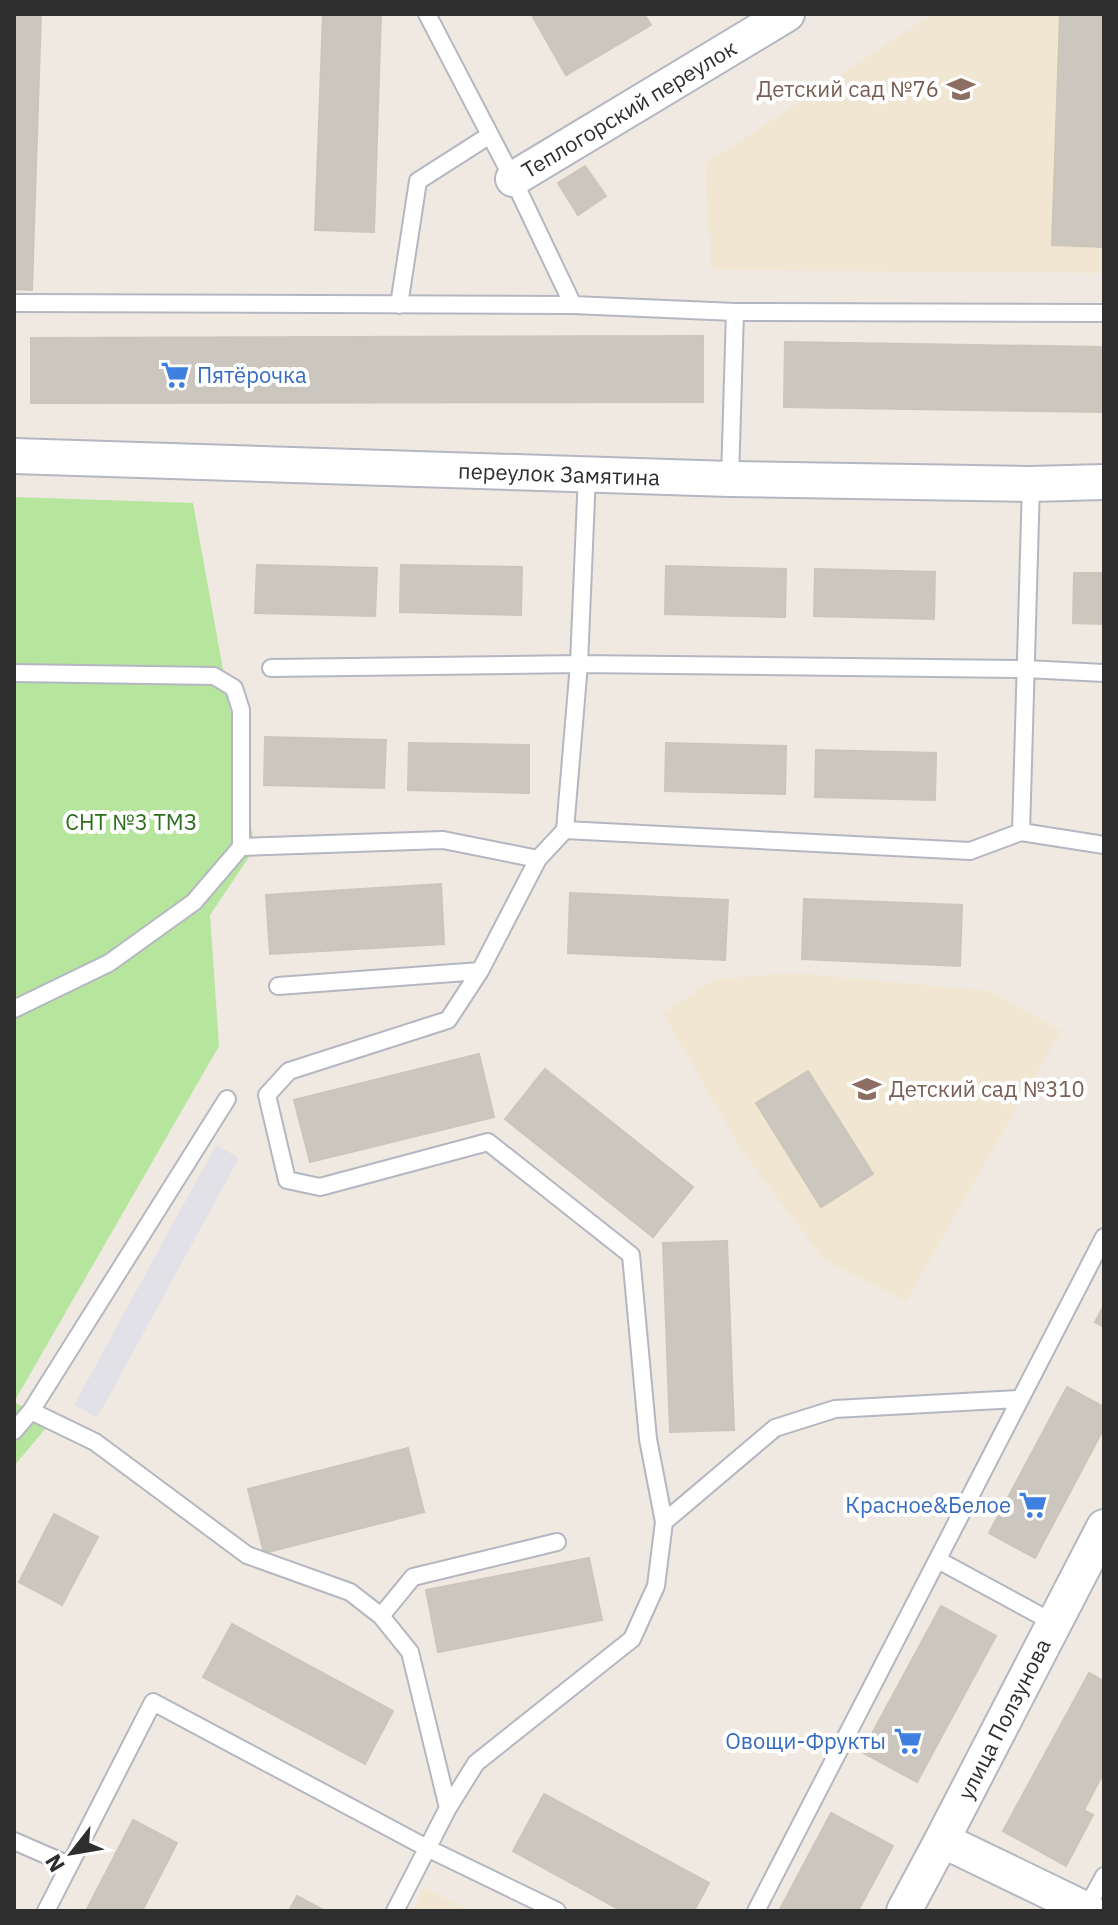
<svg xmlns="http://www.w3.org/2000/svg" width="1118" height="1925" font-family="'IBM Plex Sans',sans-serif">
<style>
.industrial{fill:#e3e1e8}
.education{fill:#f0e6d1}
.green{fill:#b6e59e}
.building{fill:#cbc7bf;stroke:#cbc5ba;stroke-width:2}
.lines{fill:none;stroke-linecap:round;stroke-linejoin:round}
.lane-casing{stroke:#b4b7c1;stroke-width:20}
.street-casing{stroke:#b4b7c1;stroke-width:38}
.lane{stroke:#fff;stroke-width:16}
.street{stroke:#fff;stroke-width:34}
.labels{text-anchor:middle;stroke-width:8;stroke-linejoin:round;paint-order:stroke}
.education-label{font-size:22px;fill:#785e54;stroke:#fff;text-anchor:end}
.street-label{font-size:22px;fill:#2e2e2e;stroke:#fff}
.shop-label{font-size:22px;fill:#366cbe;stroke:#fff;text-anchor:end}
.park-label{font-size:22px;fill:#2c6e1b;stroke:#fff}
</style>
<rect width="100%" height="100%" fill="#efe9e1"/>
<path class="industrial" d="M 216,1145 L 239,1158 L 97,1418 L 74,1405 Z"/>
<path class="education" d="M 933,14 L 1104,14 L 1104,273 L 711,270 L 705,164 Z
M 794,973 L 989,991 L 1061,1031 L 906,1301 L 823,1259 L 739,1146 L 663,1013 L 715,979 Z
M 424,1888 L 470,1911 L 413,1911 Z"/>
<path class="green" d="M 14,497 L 193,503 L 255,848 L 210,915 L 219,1046 L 14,1402 L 51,1422 L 14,1466 Z"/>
<path class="building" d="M 14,14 L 41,14 L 32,290 L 14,289 Z
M 323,14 L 381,14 L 374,232 L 315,230 Z
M 538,14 L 644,14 L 651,25 L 566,75 L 533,17 Z
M 1060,14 L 1104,14 L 1104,247 L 1052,245 Z
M 585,166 L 606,196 L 578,215 L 558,183 Z
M 703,336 L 703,402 L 31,403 L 31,338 Z
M 785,342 L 1104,347 L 1104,412 L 784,407 Z
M 257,565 L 377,568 L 375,616 L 255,613 Z
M 401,565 L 522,567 L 521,615 L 400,612 Z
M 666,566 L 786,569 L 785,617 L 665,614 Z
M 815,569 L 935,572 L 934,619 L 814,616 Z
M 1074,573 L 1104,573 L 1104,624 L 1073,623 Z
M 265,737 L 386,740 L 384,788 L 264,785 Z
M 409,743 L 529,745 L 529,793 L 408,790 Z
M 666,743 L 786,746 L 785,794 L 665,791 Z
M 816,750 L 936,753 L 935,800 L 815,797 Z
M 441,884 L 444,944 L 270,954 L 266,895 Z
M 570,893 L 728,900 L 725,960 L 568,953 Z
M 804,899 L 962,905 L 960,966 L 802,959 Z
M 479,1054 L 494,1117 L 310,1162 L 294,1100 Z
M 545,1069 L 693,1187 L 653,1237 L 505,1119 Z
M 808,1071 L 873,1174 L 821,1207 L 756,1103 Z
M 727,1241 L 734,1430 L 670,1432 L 663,1243 Z
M 1104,1305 L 1104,1327 L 1095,1322 Z
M 1067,1387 L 1104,1407 L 1104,1428 L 1035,1558 L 989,1533 Z
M 408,1448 L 424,1512 L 264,1553 L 248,1489 Z
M 54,1514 L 98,1537 L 62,1605 L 19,1582 Z
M 589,1558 L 602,1620 L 438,1652 L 426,1590 Z
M 941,1606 L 996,1636 L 917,1782 L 862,1752 Z
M 232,1624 L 393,1711 L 365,1764 L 203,1677 Z
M 1089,1673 L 1104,1681 L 1104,1772 L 1084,1810 L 1093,1815 L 1066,1866 L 1003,1831 Z
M 544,1794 L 709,1883 L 694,1911 L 622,1911 L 513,1851 Z
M 831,1813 L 893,1846 L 858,1911 L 779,1911 Z
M 133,1820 L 177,1843 L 142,1911 L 86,1911 Z
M 297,1896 L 325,1911 L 289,1911 Z"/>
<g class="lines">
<defs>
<path id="lane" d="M 427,14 L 513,179 L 573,305
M 14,303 L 573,305 L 735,312 L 1104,313
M 399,305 L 418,181 L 490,135
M 730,479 L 735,312
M 1031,484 L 1021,832 L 1104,845
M 271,668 L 579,664 L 1026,669 L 1104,673
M 14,673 L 214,676 L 234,688 L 241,710 L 241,847
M 565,830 L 970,851 L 1021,832
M 278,986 L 480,971
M 14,1009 L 109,963 L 194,902 L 241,847 L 443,840 L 538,859
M 31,1411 L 95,1442 L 247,1555 L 350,1592 L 381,1616 L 410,1652 L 448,1808
M 14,1431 L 31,1411 L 227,1099
M 664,1522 L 775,1428 L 835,1409 L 1020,1399
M 938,1560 L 1054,1623
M 381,1616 L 413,1577 L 557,1542
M 14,1841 L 69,1865
M 1086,1909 L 1104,1876
M 46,1911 L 153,1702 L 427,1848 L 557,1911
M 395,1911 L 448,1808 L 476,1763 L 632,1639 L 656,1586 L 664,1522 L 648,1439 L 631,1255 L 488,1142 L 320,1187 L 287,1180 L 267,1095 L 289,1071 L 448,1020 L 480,971 L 538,859 L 565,830 L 579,664 L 587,474
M 756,1911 L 1104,1237"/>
<path id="street" d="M 513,179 L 787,14
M 14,456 L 730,479 L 1031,484 L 1104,482
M 942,1840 L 1089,1911
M 904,1911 L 942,1840 L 1104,1527"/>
</defs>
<use href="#lane" class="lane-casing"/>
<use href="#street" class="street-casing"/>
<use href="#lane" class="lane"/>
<use href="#street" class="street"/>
</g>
<defs>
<symbol id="school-bare" viewBox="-9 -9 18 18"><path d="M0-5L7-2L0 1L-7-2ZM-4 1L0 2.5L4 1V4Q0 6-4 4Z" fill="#8d6e63" stroke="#fff" stroke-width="2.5" paint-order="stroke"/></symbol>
<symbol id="supermarket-bare" viewBox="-9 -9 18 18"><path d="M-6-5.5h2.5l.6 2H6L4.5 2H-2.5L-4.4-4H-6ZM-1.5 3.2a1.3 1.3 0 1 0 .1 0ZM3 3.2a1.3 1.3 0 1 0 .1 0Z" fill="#3f7fe0" stroke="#fff" stroke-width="2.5" paint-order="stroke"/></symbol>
</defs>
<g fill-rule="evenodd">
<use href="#school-bare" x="941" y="69" width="40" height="40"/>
<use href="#supermarket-bare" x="155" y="355" width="40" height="40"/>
<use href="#school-bare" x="847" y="1069" width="40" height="40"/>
<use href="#supermarket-bare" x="1013" y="1485" width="40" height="40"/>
<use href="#supermarket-bare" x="888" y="1721" width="40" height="40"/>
</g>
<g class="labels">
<g class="education-label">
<text x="939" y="97">Детский сад №76</text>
<text x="889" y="1097" text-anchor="start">Детский сад №310</text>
</g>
<g class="street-label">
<text transform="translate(629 109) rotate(-31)" y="8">Теплогорский переулок</text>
<text transform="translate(559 474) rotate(2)" y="8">переулок Замятина</text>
<text transform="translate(1004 1719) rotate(-63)" y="8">улица Ползунова</text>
</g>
<g class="shop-label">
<text x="197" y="383" text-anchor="start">Пятёрочка</text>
<text x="1011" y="1513">Красное&amp;Белое</text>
<text x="886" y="1749">Овощи-Фрукты</text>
</g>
<g class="park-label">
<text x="131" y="830">СНТ №3 ТМЗ</text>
</g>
</g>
<rect width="1118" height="1925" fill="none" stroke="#2e2e2e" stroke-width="32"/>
<g transform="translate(72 1853) rotate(239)" stroke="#ffffff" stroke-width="6" paint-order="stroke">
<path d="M0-6L14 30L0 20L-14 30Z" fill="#2e2e2e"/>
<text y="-12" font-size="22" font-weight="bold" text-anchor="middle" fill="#2e2e2e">N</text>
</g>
</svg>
